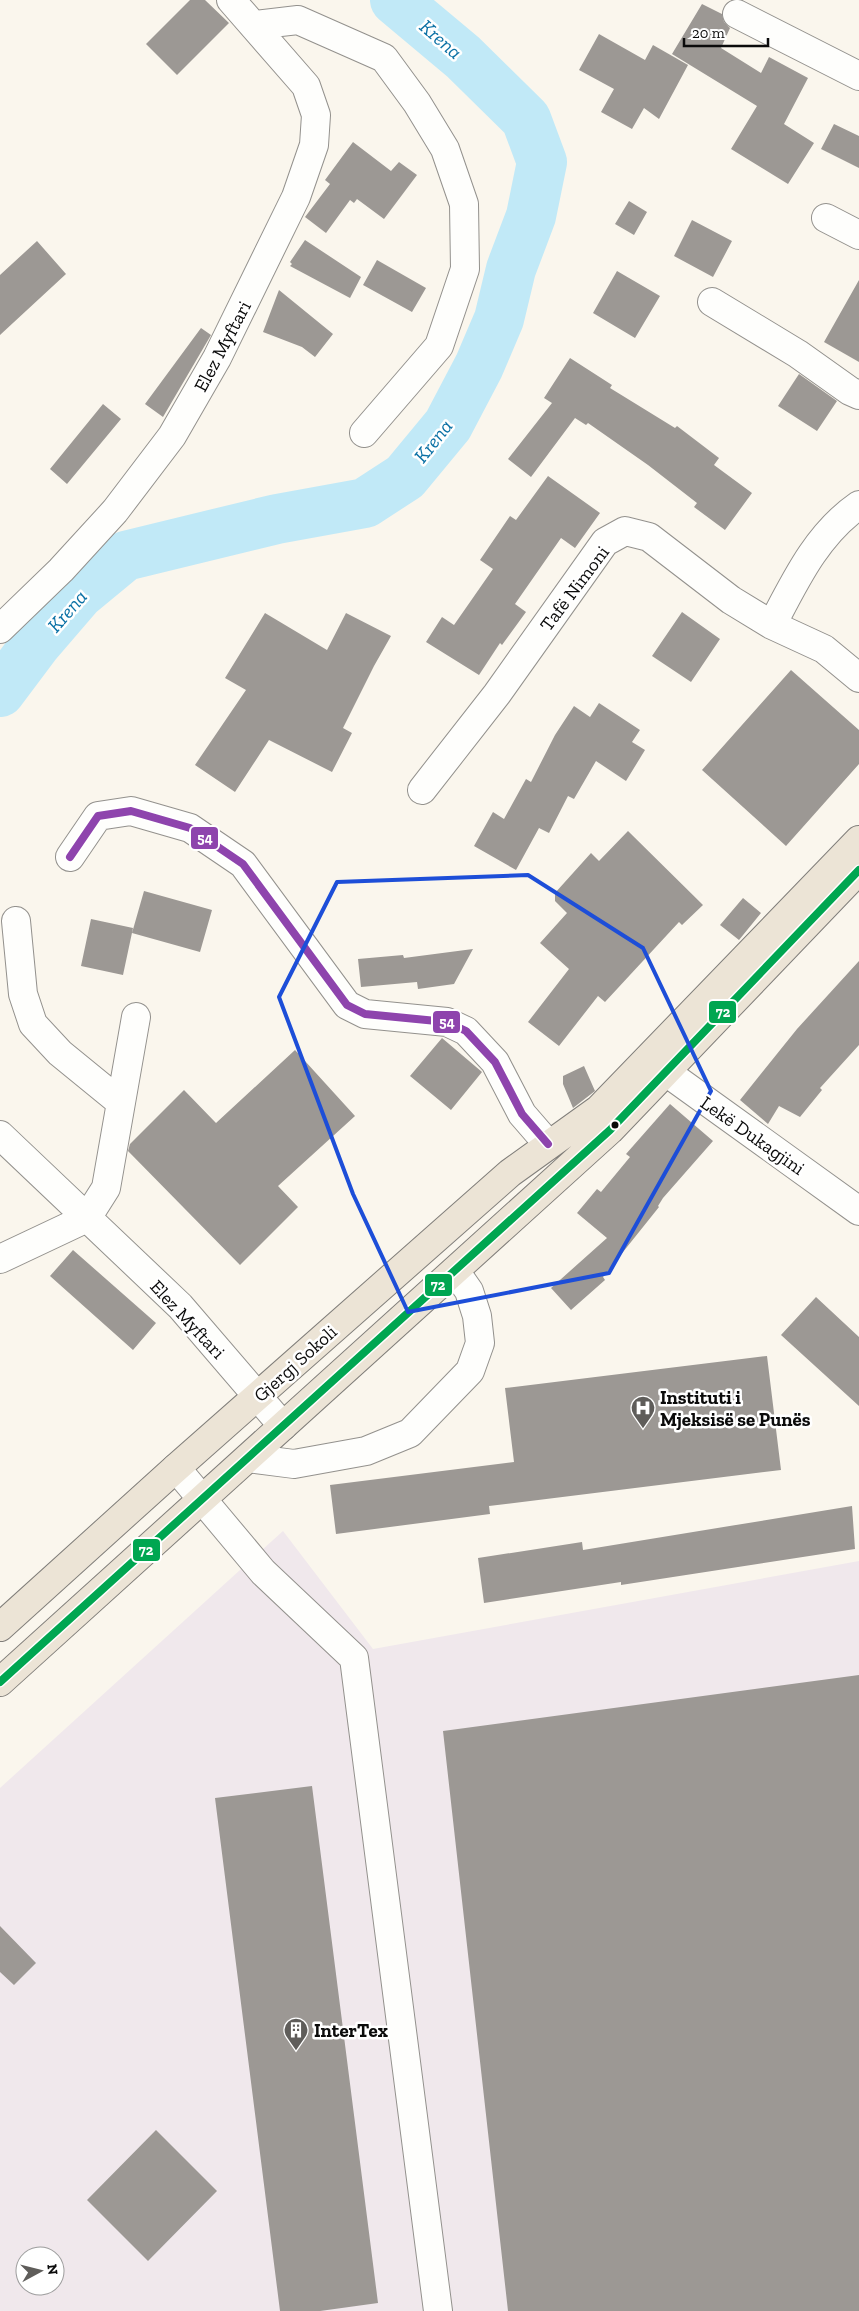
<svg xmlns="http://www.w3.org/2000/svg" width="859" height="2311" font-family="'Zilla Slab',serif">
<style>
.industrial{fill:#f0e8ec;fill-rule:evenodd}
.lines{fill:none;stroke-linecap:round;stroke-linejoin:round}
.river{stroke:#c1e9f7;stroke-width:50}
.building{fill:#9c9894}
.minor-casing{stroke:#93918d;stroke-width:30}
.major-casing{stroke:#807e7a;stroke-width:30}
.minor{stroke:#fefefc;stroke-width:28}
.major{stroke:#ece4d6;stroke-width:28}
.bus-1-casing{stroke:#fff;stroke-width:11}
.bus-2-casing{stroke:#fff;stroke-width:11}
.bus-1{stroke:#8e44ad;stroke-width:8}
.bus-2{stroke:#00a651;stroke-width:8}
.marked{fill:none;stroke:#1d4ed8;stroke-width:4;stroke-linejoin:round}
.bus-dot{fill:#0b0b0b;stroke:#fff;stroke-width:2}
.labels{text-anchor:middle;stroke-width:5;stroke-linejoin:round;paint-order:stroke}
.street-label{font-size:19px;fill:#0b0b0b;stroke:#fff}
.poi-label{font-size:19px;font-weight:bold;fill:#0b0b0b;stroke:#fff;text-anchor:start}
.water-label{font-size:20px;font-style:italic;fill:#0b71a5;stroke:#fff}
.line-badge{stroke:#fff;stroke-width:2}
.badge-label{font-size:14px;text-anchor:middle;font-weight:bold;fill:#fff}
</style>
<rect width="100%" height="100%" fill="#faf6ed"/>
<path class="industrial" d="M 283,1531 L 373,1649 L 859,1561 L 859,2311 L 0,2311 L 0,1788 ZM 25,2256 L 55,2256 L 55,2286 L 25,2286 Z"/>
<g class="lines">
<path class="river" d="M 0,692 L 36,644 L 79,594 L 125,556 L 277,519 L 365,503 L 405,477 L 448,425 L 479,366 L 499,319 L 511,269 L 531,216 L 542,162 L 526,119 L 463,57 L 395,0"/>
</g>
<path class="building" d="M 190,0 L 205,0 L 229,23 L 177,75 L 146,44 Z
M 702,4 L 722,14 L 724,22 L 730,28 L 721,48 L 761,73 L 769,57 L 808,78 L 784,124 L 814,143 L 788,184 L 731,149 L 757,106 L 672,54 Z
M 599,34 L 645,60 L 653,45 L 688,65 L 659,119 L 644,108 L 632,129 L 601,112 L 614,89 L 579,70 Z
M 834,124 L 859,136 L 859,168 L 821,149 Z
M 353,142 L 391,171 L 399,162 L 417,175 L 384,219 L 357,199 L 354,203 L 350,200 L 326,233 L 305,217 L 330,184 L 325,180 Z
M 629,201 L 647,212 L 634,235 L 615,224 Z
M 692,220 L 732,241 L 713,277 L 674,256 Z
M 305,240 L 361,277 L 350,298 L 290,266 L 292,264 L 290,262 Z
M 37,241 L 66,274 L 0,335 L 0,275 Z
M 377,260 L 426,288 L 412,312 L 363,285 Z
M 617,271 L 660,296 L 635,338 L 593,313 Z
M 859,280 L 859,362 L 824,342 Z
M 279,290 L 333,334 L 315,357 L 302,347 L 263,332 Z
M 201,328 L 211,335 L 163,417 L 145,404 Z
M 570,358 L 612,385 L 610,388 L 675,428 L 677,426 L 719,458 L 714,465 L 752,493 L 725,530 L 694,507 L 697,503 L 648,465 L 588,423 L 586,425 L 575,418 L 531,477 L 508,459 L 552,403 L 544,398 Z
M 799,374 L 837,401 L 817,431 L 778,406 Z
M 103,404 L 121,419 L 67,484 L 50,469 Z
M 548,476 L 600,513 L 575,548 L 561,538 L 515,604 L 526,612 L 502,645 L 500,643 L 479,675 L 426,642 L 442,617 L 454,625 L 493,569 L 480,560 L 510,516 L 516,520 Z
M 682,612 L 720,639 L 691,682 L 652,656 Z
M 265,613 L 327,650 L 346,613 L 391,636 L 374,666 L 343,728 L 352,733 L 332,772 L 269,740 L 235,792 L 195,765 L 246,690 L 225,678 Z
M 791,670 L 859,730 L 859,764 L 786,846 L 702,770 Z
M 599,703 L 640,730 L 632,742 L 645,750 L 626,781 L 596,761 L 574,799 L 568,796 L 549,833 L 539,828 L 516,870 L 474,846 L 493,812 L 504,819 L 526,779 L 531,782 L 555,735 L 574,706 L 590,717 Z
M 628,831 L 703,905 L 682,925 L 679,922 L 605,1002 L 598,996 L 559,1046 L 528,1022 L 569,969 L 540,943 L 567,913 L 555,901 L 555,893 L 591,853 L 599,861 Z
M 144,891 L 212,910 L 200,952 L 132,933 Z
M 743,898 L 761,913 L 739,940 L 720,925 Z
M 91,919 L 133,928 L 123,975 L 81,966 Z
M 473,949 L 454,984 L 418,989 L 417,982 L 361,987 L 358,959 L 403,955 L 404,958 Z
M 859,961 L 859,1045 L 820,1088 L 822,1090 L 800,1117 L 779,1106 L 768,1124 L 740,1100 L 797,1029 Z
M 442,1038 L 482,1072 L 451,1110 L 410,1076 Z
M 295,1050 L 355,1116 L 278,1186 L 298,1207 L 240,1265 L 128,1151 L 130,1144 L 184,1090 L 216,1123 Z
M 584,1066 L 595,1091 L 573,1108 L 563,1084 L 563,1076 Z
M 670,1104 L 713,1141 L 663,1198 L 658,1206 L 659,1207 L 603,1277 L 605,1280 L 571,1310 L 551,1288 L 607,1238 L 577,1213 L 597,1189 L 601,1192 L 630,1157 L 626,1154 Z
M 73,1250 L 156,1323 L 133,1350 L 50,1276 Z
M 816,1297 L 859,1337 L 859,1406 L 781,1335 Z
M 767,1356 L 781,1470 L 489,1506 L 490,1514 L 336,1534 L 330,1485 L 514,1462 L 505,1388 Z
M 852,1506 L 855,1549 L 621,1585 L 621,1582 L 484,1603 L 478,1558 L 582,1542 L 583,1550 Z
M 859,1675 L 859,2311 L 508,2311 L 443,1731 Z
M 312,1786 L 378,2303 L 320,2311 L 280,2311 L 215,1798 Z
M 0,1926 L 36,1963 L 14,1985 L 0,1972 Z
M 156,2130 L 217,2191 L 148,2261 L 87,2200 Z"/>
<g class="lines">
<defs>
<path id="minor" d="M 737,14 L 859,76
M 254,25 L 298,20 L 384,58 L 417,103 L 445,149 L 464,204 L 465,269 L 439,346 L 364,433
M 826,218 L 859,235
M 712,302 L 798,354 L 850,391 L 859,395
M 772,625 C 795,581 817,534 859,505
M 0,629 L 61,570 L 115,511 L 172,436 L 217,358 L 296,197 L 314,145 L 316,115 L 306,86 L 231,0
M 422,790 L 497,694 L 605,542 L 625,531 L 649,537 L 731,600 L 772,625 L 824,649 L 859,678
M 70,857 L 98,816 L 131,811 L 190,828 L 243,864 L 347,1005 L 365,1014 L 447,1022 L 466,1031 L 495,1062 L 522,1114 L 548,1144
M 16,921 L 23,994 L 33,1024 L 60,1053 L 120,1102
M 648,1059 L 859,1211
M 0,1135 L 180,1306 L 283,1426
M 0,1259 L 87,1218 L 106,1188 L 136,1017
M 248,1458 L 294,1464 L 366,1451 L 410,1433 L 470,1371 L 480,1343 L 477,1316 L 469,1291 L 455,1271
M 176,1468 L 263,1572 L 354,1658 L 438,2311"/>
<path id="major" d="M 0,1627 L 176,1468 L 510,1173 L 599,1109 L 859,840
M 0,1682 L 610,1130 L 859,870"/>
</defs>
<use href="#minor" class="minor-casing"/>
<use href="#major" class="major-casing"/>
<use href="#minor" class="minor"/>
<use href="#major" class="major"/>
<defs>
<path id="bus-1" d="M 70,857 L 98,816 L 131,811 L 190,828 L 243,864 L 347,1005 L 365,1014 L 447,1022 L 466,1031 L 495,1062 L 522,1114 L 548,1144"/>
<path id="bus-2" d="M 0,1682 L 610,1130 L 859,870"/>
</defs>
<use href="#bus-1" class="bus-1-casing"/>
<use href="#bus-2" class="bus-2-casing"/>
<use href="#bus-1" class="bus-1"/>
<use href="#bus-2" class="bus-2"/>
</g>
<path class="marked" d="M 528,875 L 643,948 L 711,1091 L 609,1273 L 408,1312 L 353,1194 L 279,997 L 337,882 Z"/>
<defs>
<symbol id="hospital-pin" viewBox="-11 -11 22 30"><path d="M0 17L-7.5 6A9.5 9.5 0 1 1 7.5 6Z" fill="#5f5d5a" stroke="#fff"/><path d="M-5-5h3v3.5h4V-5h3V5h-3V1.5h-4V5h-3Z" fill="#fff"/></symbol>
<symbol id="building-pin" viewBox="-11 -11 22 30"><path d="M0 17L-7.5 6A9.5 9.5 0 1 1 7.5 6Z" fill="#5f5d5a" stroke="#fff"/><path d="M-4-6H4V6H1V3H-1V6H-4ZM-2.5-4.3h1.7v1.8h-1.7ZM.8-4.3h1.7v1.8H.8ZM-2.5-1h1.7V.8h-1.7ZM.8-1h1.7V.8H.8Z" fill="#fff"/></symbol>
</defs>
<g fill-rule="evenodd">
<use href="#hospital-pin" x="629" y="1394" width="28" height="38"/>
<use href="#building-pin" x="282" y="2016" width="28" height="38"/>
</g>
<circle class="bus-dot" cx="615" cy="1125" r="4.5"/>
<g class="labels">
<g class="street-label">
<text transform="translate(222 346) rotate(-62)" y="7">Elez Myftari</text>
<text transform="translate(574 588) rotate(-53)" y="7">Tafë Nimoni</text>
<text transform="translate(753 1135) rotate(35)" y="7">Lekë Dukagjini</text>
<text transform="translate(188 1319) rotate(47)" y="7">Elez Myftari</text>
<text transform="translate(295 1363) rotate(-42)" y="7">Gjergj Sokoli</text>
</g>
<g class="poi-label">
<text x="660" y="1404">Instituti i<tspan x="660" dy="22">Mjeksisë se Punës</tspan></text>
<text x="314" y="2037">InterTex</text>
</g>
<g class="water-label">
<text transform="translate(441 39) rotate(41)" y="7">Krena</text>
<text transform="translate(433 441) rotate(-52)" y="7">Krena</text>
<text transform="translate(67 611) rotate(-49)" y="7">Krena</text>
</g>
</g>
<g class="line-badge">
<rect x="190" y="826" width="29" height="24" rx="5" fill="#8e44ad"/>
<rect x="708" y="1000" width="29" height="24" rx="5" fill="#00a651"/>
<rect x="432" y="1010" width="29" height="24" rx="5" fill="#8e44ad"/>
<rect x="424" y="1273" width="29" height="24" rx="5" fill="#00a651"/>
<rect x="132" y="1538" width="29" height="24" rx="5" fill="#00a651"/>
</g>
<g class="badge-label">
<text x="205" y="843">54</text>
<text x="723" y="1017">72</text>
<text x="447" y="1027">54</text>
<text x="438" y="1290">72</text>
<text x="146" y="1555">72</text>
</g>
<g transform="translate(40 2271) rotate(83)"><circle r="24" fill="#ffffff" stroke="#9d9d9d"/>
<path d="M0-4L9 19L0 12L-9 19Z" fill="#5f5d5a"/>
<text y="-8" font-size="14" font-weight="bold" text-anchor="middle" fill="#0b0b0b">N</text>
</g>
<path d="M684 38v8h84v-8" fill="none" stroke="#0b0b0b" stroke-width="2.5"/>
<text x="692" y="38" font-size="15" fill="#0b0b0b" stroke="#ffffff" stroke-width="4" paint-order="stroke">20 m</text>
</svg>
